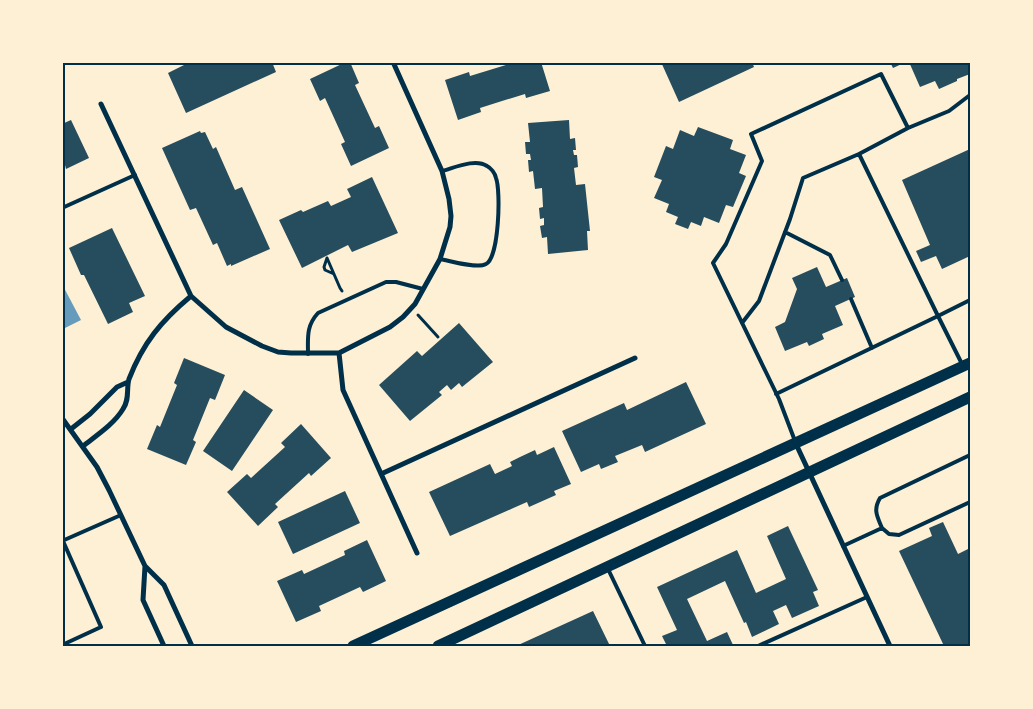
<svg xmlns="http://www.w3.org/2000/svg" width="1033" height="709" font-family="'Fira Sans',sans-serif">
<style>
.water{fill:#669bbc}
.building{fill:#264d5e}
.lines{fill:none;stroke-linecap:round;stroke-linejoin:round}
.path{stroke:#003049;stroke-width:3}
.service{stroke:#003049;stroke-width:4}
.minor{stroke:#003049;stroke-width:5}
.primary{stroke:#003049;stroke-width:11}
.neatline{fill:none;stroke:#003049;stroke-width:2}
</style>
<rect width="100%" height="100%" fill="#fdf0d5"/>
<path class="water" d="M 62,284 L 81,320 L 63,329 L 62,329 Z"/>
<path class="building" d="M 190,62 L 272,62 L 276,72 L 186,113 L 168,73 Z
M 346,62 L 350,62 L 359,83 L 355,85 L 375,128 L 379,126 L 389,148 L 351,166 L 341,144 L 345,142 L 325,98 L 320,101 L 310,79 Z
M 516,62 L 541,62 L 550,91 L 526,98 L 525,94 L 502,101 L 480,108 L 481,112 L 458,120 L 445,80 L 469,72 L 470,76 Z
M 661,62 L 692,62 L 693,65 L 699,62 L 752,62 L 754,67 L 679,102 Z
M 890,62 L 906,62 L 893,68 Z
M 909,62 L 970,62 L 970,74 L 957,79 L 957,81 L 939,89 L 935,81 L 920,87 Z
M 71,120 L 89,158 L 66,169 L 65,165 L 62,166 L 62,124 Z
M 569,120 L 570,139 L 575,138 L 576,150 L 573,150 L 574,155 L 577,155 L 578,167 L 574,168 L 576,185 L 585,184 L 590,231 L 587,231 L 588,250 L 548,254 L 547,237 L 542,238 L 540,226 L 544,225 L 544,218 L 540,219 L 539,208 L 543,207 L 542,188 L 535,189 L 533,171 L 529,172 L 528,160 L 531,160 L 530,154 L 526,154 L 525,142 L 530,142 L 528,123 Z
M 698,127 L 733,140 L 730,149 L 746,155 L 739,173 L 746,176 L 733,207 L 726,205 L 719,223 L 704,217 L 701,226 L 691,222 L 688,229 L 675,224 L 678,217 L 666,212 L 669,204 L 654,198 L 662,180 L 654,177 L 666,146 L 673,149 L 680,130 L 694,136 Z
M 200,131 L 201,133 L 205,132 L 213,149 L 216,147 L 235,190 L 242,187 L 270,249 L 231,266 L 231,264 L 227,266 L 217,243 L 213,245 L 196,208 L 190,210 L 162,148 Z
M 970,149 L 970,256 L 942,269 L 936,256 L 921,262 L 916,251 L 930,245 L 902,180 Z
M 372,177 L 398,233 L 352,252 L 348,245 L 302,268 L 279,220 L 301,210 L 303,212 L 328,201 L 331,206 L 351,197 L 347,189 Z
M 112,228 L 145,296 L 129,303 L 133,312 L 108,324 L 84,275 L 81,275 L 69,248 Z
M 817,267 L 826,287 L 847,278 L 855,297 L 835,306 L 843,325 L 822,334 L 824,339 L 809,346 L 807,342 L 785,351 L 775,327 L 785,322 L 797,289 L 792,278 Z
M 459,323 L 493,362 L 462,387 L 459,383 L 451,390 L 447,385 L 439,392 L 442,395 L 410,421 L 379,385 L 417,351 L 422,356 Z
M 184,358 L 225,375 L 215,400 L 210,398 L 193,440 L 196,442 L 186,465 L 147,449 L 157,425 L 160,427 L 177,385 L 174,383 Z
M 686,382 L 706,424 L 645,452 L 642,445 L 615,456 L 618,462 L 601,469 L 599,464 L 581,472 L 562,431 L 624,403 L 627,410 Z
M 244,390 L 273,410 L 232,471 L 203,451 Z
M 301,424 L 331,458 L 311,476 L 309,473 L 275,504 L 278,507 L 258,526 L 227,492 L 247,474 L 251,478 L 285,447 L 281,443 Z
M 554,447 L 571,484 L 554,491 L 556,495 L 529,507 L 527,502 L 450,536 L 429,492 L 490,464 L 495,474 L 512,466 L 510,462 L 520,457 L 535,450 L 537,455 Z
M 345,491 L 360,523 L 293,554 L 278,522 Z
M 943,522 L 958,554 L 970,548 L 970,644 L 965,646 L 944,646 L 899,551 L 932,536 L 929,528 Z
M 788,526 L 818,590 L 813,592 L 819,606 L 792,618 L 786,605 L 773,611 L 779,624 L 752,637 L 746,622 L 744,623 L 725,581 L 687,599 L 707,641 L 727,632 L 733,645 L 730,646 L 667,646 L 662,636 L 677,630 L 657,587 L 737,550 L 756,593 L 786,579 L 767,536 Z
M 367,540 L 386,581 L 363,592 L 360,587 L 319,606 L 321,611 L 296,622 L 277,581 L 302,570 L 304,574 L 345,555 L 344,551 Z
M 593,611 L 610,646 L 516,646 Z"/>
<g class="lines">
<path class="path" d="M 334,274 L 325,270 L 324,267 L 327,258 L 340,288 L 342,291
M 418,315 L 438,337"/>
<path class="service" d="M 908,128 L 859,154 L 938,316 L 970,300
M 62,208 L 135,175
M 785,232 L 830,255 L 842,280
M 440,259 C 451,261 477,269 486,264 C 499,258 501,191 496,178 C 495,173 491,168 487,166 C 475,158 454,168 442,171
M 851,299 L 872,348
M 742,323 L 759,301 L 790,219 L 803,178 L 859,154
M 308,354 C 308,338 306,326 318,313 L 386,282 L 396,282 L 423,289
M 776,394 L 938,316 L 962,364
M 795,441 L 779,399 L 713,263 L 726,244 L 762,161 L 751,134 L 881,74 L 908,128 L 949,111 L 970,95
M 882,528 C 877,516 873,510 880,498 L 970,455
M 62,541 L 121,515
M 843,546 L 882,528 L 889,534 L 899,535 L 970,502
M 608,569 L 645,646
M 62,645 L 101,627 L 63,541
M 758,646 L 867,597"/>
<path class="minor" d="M 101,104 L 191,296 L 226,327 L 262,346 L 278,352 L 291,353 L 339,353 L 390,327 L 403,317 L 415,304 L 440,259 L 450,227 L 451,216 L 449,199 L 442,171 L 393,62
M 339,353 L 343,390 L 417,553
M 62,418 L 97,467 L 109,490 L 145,566 L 164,585 L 192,646
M 71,429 L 90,414 L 117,387 L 128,382
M 796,444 L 890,646
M 83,446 C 97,435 114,424 123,409 C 130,399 126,389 129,379 C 143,343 161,321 191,296
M 381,474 L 635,358
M 145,566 L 143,600 L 164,646"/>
<path class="primary" d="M 353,646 L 970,363
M 438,646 L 970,397"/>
</g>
<rect width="1033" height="709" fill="none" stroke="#fdf0d5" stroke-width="128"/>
<rect x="64" y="64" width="905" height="581" class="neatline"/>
</svg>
